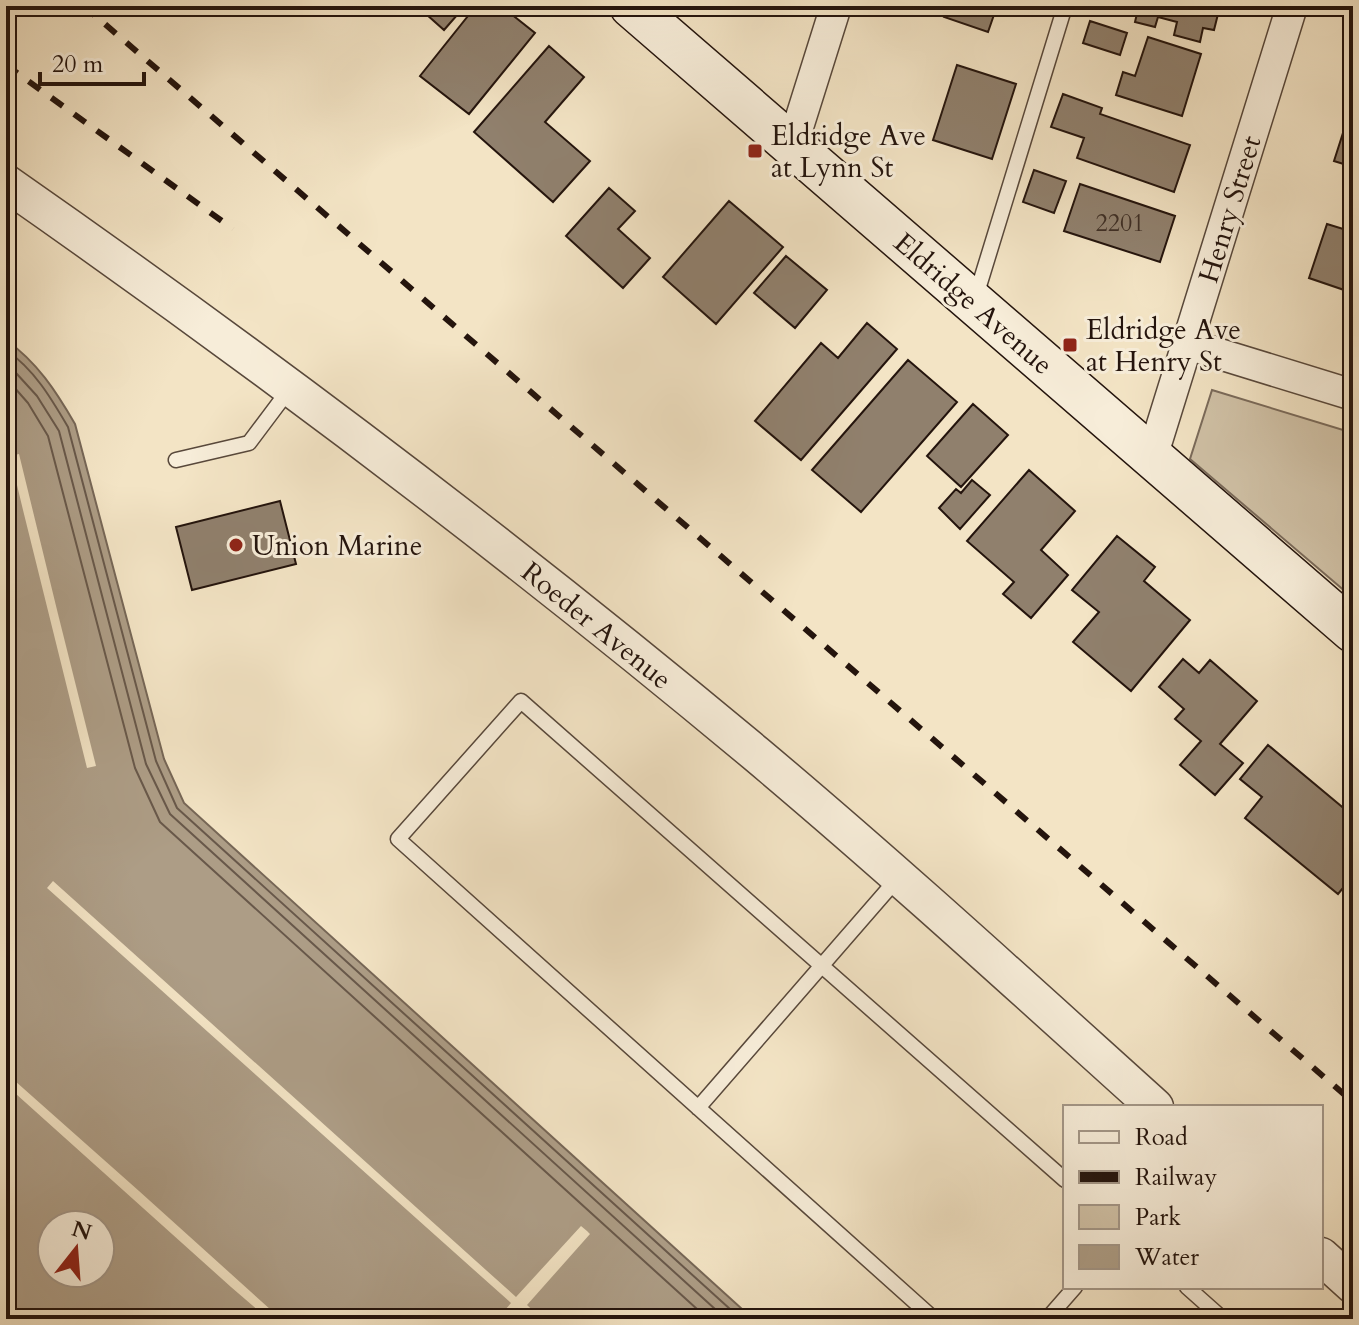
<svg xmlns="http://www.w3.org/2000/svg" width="1359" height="1325" font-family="Cardo,serif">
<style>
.green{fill:#d0c1a6;stroke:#7a6a5a;stroke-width:2}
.water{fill:#ad9d86;stroke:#766656;stroke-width:2;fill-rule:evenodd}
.pier{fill:#f3e4c5}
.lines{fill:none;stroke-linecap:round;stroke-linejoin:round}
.shore{stroke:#68584a;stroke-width:2}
.building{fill:#90806d;stroke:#24140d;stroke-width:2}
.service-casing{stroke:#58483b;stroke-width:17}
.minor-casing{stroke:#58483b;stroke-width:33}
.tertiary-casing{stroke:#58483b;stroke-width:39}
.secondary-casing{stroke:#24140d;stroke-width:45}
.service{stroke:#f7edd9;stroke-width:14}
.minor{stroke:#f7edd9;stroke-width:30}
.tertiary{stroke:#f7edd9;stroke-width:36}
.secondary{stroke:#f7edd9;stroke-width:42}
.rail{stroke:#24140d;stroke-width:6;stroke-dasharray:14 14;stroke-linecap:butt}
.poi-dot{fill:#8f2418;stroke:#f7edd9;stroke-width:3}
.labels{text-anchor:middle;stroke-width:6;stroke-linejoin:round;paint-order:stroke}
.number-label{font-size:24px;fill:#3f2f25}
.poi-label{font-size:28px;fill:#24140d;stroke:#f7edd9;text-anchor:start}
.street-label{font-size:28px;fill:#24140d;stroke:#f7edd9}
</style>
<rect width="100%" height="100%" fill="#f3e4c5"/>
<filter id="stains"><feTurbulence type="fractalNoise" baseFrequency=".0025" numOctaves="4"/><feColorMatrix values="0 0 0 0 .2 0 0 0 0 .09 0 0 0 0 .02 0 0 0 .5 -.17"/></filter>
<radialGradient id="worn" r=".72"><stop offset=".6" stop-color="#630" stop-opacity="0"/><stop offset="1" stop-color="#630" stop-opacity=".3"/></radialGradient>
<path class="green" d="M 1212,390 L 1353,433 L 1353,598 L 1190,459 Z"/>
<path class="water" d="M 6,340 C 37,362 56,391 75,424 L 164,759 L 184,803 L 753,1319 L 6,1319 ZM 52,1225 L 100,1225 L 100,1273 L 52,1273 Z"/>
<path class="pier" d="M 19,454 L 58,614 L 96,766 L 87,768 L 23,510 L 10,456 Z
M 53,881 L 516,1297 L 581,1226 L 587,1231 L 590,1234 L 527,1305 L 542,1319 L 528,1319 L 520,1312 L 514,1319 L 497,1319 L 511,1303 L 47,888 Z
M 6,1073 L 139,1191 L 281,1319 L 268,1319 L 231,1287 L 6,1085 Z"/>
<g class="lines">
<path class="shore" d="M 6,350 C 34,369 51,398 68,427 L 156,761 L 177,808 L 741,1319
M 6,362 L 37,396 L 59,431 L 146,764 L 170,814 L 726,1319
M 6,378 L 28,403 L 48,436 L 135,768 L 160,822 L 708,1319"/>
</g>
<path class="building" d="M 417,6 L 465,6 L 444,30 Z
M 476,6 L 501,6 L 535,33 L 469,114 L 420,76 Z
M 948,6 L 997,6 L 988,32 L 944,17 Z
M 1135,6 L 1220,6 L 1214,30 L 1203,28 L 1200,42 L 1174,35 L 1177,22 L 1158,17 L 1155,27 L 1135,22 L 1138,9 Z
M 1090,21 L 1127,33 L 1120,55 L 1083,43 Z
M 1148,37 L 1201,54 L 1182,116 L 1116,95 L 1123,72 L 1135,76 Z
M 549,46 L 584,77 L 545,122 L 590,161 L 553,202 L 474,132 Z
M 957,65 L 1016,84 L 992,159 L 933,140 Z
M 1063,94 L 1102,108 L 1100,114 L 1190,145 L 1174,192 L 1077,158 L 1084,138 L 1051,127 Z
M 1350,111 L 1353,112 L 1353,167 L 1334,161 Z
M 1034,170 L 1066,181 L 1054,213 L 1023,202 Z
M 1080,184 L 1175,216 L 1160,262 L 1064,231 Z
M 609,188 L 635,211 L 618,229 L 650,258 L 623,288 L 566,236 Z
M 729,201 L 783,247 L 716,324 L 663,277 Z
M 1327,224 L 1353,232 L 1353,293 L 1309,278 Z
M 786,256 L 827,290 L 795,328 L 754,293 Z
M 867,323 L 897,349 L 801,460 L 755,421 L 821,343 L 838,358 Z
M 908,360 L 957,402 L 861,512 L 812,470 Z
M 973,404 L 1008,435 L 961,487 L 927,456 Z
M 1029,470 L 1075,511 L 1041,550 L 1068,575 L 1031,618 L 1003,594 L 1014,582 L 967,541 Z
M 972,480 L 990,495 L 960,529 L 939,508 L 956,489 L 961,493 Z
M 280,501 L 296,564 L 192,590 L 176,527 Z
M 1117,536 L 1155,567 L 1144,581 L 1190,620 L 1131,691 L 1073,642 L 1099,612 L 1072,590 Z
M 1183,659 L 1199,673 L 1210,660 L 1257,701 L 1220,744 L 1243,763 L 1215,795 L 1180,765 L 1201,741 L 1175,719 L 1184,709 L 1159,687 Z
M 1268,745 L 1353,816 L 1353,876 L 1338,894 L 1245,818 L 1262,797 L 1240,779 Z"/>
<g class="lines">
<defs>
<path id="service" d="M 976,296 L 1065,6
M 176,460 L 249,443 L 291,387
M 698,1108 L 897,879
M 1187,1287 L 1223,1319
M 934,1319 L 398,839 L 521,701 L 1065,1180
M 1047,1319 L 1075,1287"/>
<path id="minor" d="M 792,146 L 836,6
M 1187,344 L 1353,395
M 1152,457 L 1292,6"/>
<path id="tertiary" d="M 6,183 C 264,363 514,552 755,753 C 892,868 1023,988 1155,1107
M 1321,1256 L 1353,1285"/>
<path id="secondary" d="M 631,6 L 1353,631"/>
</defs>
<use href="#service" class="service-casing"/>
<use href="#minor" class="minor-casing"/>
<use href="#tertiary" class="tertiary-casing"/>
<use href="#secondary" class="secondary-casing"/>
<use href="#service" class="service"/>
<use href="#minor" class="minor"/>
<use href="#tertiary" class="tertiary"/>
<use href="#secondary" class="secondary"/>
<path class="rail" d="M 84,6 L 1353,1102
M 6,65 L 233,229"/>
</g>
<g class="poi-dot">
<rect x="747" y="143" width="16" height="16" rx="4"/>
<rect x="1062" y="337" width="16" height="16" rx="4"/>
<circle cx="236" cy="545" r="8"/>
</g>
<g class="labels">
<g class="number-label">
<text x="1120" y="231">2201</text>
</g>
<g class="poi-label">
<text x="771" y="145">Eldridge Ave<tspan x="771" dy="32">at Lynn St</tspan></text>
<text x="1086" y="339">Eldridge Ave<tspan x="1086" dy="32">at Henry St</tspan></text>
<text x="252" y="555">Union Marine</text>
</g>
<g class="street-label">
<text transform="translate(1229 209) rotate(-73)" y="10">Henry Street</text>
<text transform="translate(974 303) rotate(41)" y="10">Eldridge Avenue</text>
<text transform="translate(597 625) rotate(39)" y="10">Roeder Avenue</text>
</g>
</g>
<rect width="1359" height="1325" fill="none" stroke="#f3e4c5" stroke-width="32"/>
<rect x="8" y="8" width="1343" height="1309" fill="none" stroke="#24140d" stroke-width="4"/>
<rect x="16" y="16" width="1327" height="1293" fill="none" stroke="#24140d" stroke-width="2"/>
<rect x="1063" y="1105" width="260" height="184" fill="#f7edd9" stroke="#a39687" stroke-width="2"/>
<rect x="1079" y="1131" width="40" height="12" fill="#f7edd9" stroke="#a39687" stroke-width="2"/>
<text x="1135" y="1145" font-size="24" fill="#24140d">Road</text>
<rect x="1079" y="1171" width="40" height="12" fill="#24140d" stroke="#a39687" stroke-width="2"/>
<text x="1135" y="1185" font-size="24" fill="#24140d">Railway</text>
<rect x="1079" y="1205" width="40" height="24" fill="#d0c1a6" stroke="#a39687" stroke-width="2"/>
<text x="1135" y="1225" font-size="24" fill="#24140d">Park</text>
<rect x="1079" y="1245" width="40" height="24" fill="#ad9d86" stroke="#a39687" stroke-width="2"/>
<text x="1135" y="1265" font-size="24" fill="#24140d">Water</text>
<g transform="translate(76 1249) rotate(17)"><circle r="38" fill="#f7edd9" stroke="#a39687" stroke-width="2"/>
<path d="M0-6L14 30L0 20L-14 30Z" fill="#8f2418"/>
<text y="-12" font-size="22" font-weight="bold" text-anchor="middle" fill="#24140d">N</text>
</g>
<path d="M40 72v12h104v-12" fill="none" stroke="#24140d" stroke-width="4"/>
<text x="52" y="72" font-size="24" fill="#24140d" stroke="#f7edd9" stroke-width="6" paint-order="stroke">20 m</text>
<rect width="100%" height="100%" filter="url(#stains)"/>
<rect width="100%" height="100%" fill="url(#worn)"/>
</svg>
